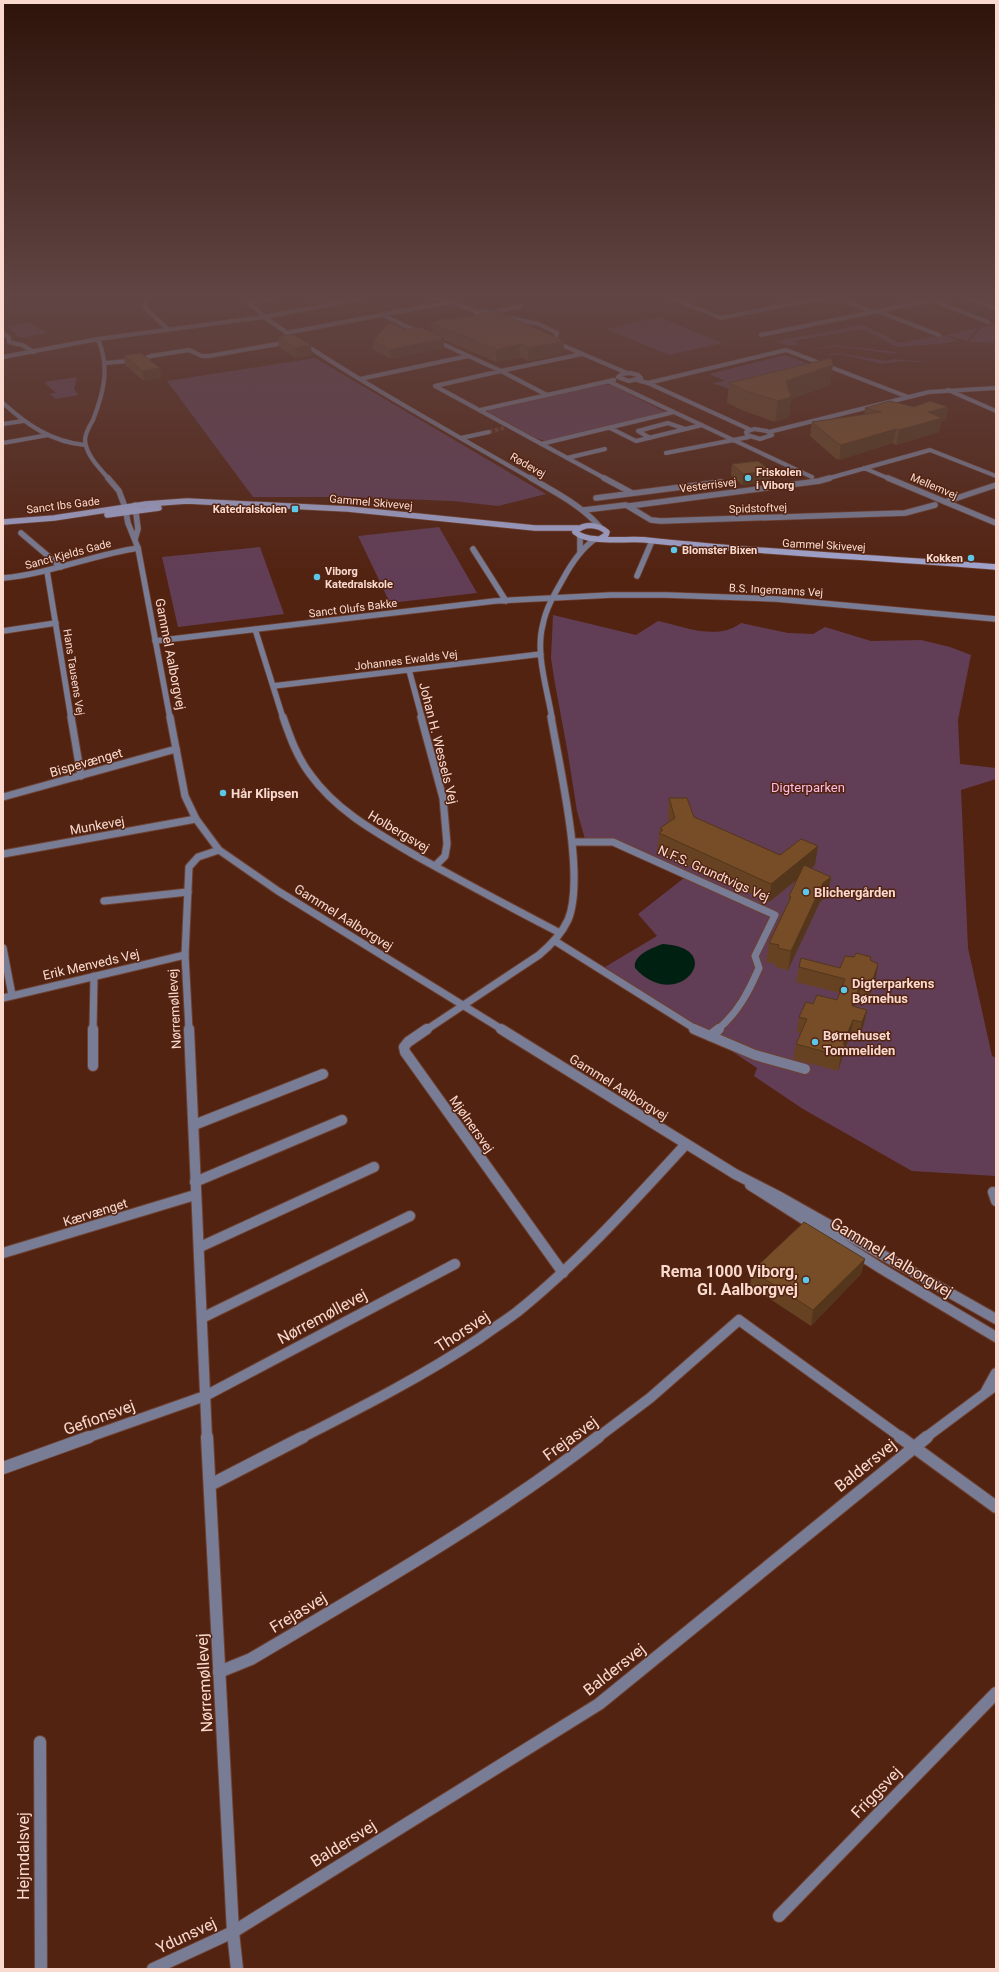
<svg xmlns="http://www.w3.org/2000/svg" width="999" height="1972" font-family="Roboto,sans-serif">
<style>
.green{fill:#623e56}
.water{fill:#002011}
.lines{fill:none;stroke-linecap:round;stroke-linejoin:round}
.minor-tunnel{stroke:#6c3e2e;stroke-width:4;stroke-dasharray:4 2;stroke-linecap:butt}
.minor-far4-casing{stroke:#6e4030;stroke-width:5}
.minor-far3-casing{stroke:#6e4030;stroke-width:7}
.minor-far2-casing{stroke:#6e4030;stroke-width:9}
.minor-far1-casing{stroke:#6e4030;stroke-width:12}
.minor-casing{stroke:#6e4030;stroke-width:14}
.tertiary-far4-casing{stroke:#6e4030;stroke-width:5}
.tertiary-far3-casing{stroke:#6e4030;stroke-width:7}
.tertiary-far2-casing{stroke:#6e4030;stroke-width:9}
.tertiary-far1-casing{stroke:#6e4030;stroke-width:12}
.tertiary-casing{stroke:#6e4030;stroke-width:14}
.secondary-casing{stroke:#6e4030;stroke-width:7}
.minor-far4{stroke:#797c95;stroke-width:4}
.minor-far3{stroke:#797c95;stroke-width:5.5}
.minor-far2{stroke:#797c95;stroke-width:7}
.minor-far1{stroke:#797c95;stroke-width:10}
.minor{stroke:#797c95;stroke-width:12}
.tertiary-far4{stroke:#797c95;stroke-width:4}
.tertiary-far3{stroke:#797c95;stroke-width:5.5}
.tertiary-far2{stroke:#797c95;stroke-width:7}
.tertiary-far1{stroke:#797c95;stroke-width:10}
.tertiary{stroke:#797c95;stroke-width:12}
.secondary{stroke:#a0a4cd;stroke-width:5.5}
.wall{fill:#664222}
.shaded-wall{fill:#53361c}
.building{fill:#774d28;stroke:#53361c}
.poi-dot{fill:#5cc7e7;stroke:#532312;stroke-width:1.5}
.labels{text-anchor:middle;stroke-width:3;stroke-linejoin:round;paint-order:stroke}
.far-street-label{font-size:11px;fill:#fadacf;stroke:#532312}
.far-poi-label{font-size:11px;font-weight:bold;fill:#fadacf;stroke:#532312;text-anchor:start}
.street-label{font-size:13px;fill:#fadacf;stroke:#532312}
.park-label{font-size:13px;fill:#febce7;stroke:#532312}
.poi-label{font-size:13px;font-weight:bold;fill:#fadacf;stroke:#532312;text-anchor:start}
.near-street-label{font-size:16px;fill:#fadacf;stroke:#532312}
.near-poi-label{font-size:16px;font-weight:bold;fill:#fadacf;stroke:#532312;text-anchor:end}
</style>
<rect width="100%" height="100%" fill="#532312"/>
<path class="green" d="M 658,317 L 722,343 L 669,355 L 606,329 Z
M 30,322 L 47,333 L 21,338 L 7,327 Z
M 996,324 L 996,343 L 969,342 L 982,327 Z
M 863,325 L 899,343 L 944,335 L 957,340 L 948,343 L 897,347 L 863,329 L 793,341 L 798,344 L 788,346 L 777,341 Z
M 978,328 L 967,341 L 946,335 Z
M 834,345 L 897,352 L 894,354 L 836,346 L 805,351 Z
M 839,353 L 886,361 L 894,359 L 934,363 L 901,361 L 883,364 L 840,354 L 819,356 Z
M 785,355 L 834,373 L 744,394 L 712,383 L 725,381 L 709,374 Z
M 315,358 L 546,494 L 498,506 L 453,501 L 346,497 L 253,497 L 167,381 Z
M 77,377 L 74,389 L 78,395 L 56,399 L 50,394 L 56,393 L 44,382 Z
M 604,384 L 611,385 L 665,412 L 546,441 L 536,438 L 488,412 L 489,409 Z
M 439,527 L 477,593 L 390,603 L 358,536 Z
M 260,547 L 284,614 L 178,627 L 162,557 Z
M 553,615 L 636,635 L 658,621 C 685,627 717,641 741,623 L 788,633 L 813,634 L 825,627 L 871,641 L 921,640 L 950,647 L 971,655 L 958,720 L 960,764 L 996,768 L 996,779 L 961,790 L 968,948 L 992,1056 L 996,1058 L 996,1176 L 912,1171 L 803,1109 L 754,1076 L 757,1068 L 605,967 L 657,936 L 638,914 L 684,878 L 614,846 L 587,846 L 577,811 L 568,754 L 554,678 L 551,658 Z"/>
<path class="water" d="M 663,944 C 730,948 677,1015 635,968 C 632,955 654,947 663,944 Z"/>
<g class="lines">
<path class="minor-tunnel" d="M 489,432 L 504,428"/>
<defs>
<path id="minor-far4" d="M 147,296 L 145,308 L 169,330
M 303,296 L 316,302
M 666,296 L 721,318 L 831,296
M 831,296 L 873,312
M 962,296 L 996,308
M 673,299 L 688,296
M 931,300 L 988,322
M 250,303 L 284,296
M 877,311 L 939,335
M 494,312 L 521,306
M 383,315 L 420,333
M 3,333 L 9,338 L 9,342 L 22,345 L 34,352
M 286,333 L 455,301
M 761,335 L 951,296
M 98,339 C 110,367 104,392 93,420 C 90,425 85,434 85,440 C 86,455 99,468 109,479
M 434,340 L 501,371 L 582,354
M 3,357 L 98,339 L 264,317 L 255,308 L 237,296
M 105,363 L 140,360 L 151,356 L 189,350 L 202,356 L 209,356 L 289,342
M 360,379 L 468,356
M 608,381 L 812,477
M 648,383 L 786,350 L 908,397
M 948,390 L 996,411
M 547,395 L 501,371 L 435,386 L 606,479
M 3,403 C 27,425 52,442 85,445
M 480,410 L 614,380
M 3,424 L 23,421
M 610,428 L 636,441 L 702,425
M 461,438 L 489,432
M 650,438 L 638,431 L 668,423 L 685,429
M 3,443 L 48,435
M 541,444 L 674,412
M 666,453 L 749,437
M 567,458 L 605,449
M 864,468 L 890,479
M 826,479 L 930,450 L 996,476"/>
<path id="minor-far3" d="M 108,478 L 119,491 L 125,507
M 604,478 L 632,493
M 888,478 L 996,523
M 596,498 L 721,482
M 945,502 L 996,485
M 629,506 L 819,481 L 830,478
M 584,510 L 626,505 L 651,520 L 661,521 L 905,513 L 935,505
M 21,533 L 61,567
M 580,537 L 580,553
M 473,549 L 506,601
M 47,571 L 71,718
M 637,576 L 652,541
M 3,578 C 49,574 92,555 138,548
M 255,629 L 283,718
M 3,631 L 56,623
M 155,641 L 495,601 L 611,595 L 666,595 L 776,599 L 996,619
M 409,670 L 422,718
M 273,686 L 541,654
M 552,718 C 547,688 535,653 543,624 C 546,608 555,593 563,579 C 571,564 581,549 595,539"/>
<path id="minor-far2" d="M 71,717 L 81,776
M 283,717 C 290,737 297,757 310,774 C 337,812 379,834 418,857 C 465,883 512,908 560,933
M 421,717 L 443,798 L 447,844 L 445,856 L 435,866
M 3,797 L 176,749
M 572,842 L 613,842 L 775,915 L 755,956 L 759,968 C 749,991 738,1013 717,1030
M 3,854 L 196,819
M 104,901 L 188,892
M 555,941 L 697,1030
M 3,948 L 12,995
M 3,998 L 185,955
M 93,1030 L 94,976
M 426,1030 L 539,955 C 551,945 561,935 568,920 C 586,877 559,765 551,717"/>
<path id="minor-far1" d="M 427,1029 L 408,1042 L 404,1047 L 405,1052 L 563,1273
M 694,1029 L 755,1055 L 805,1069
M 710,1036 L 719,1029
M 93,1066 L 93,1029
M 194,1125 L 323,1074
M 195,1182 L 342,1120
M 993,1192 L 996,1201
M 200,1247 L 374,1167
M 3,1253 L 195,1195
M 202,1318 L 410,1216
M 986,1391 L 996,1373
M 86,1438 L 205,1396 L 455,1264
M 301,1438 C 362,1407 423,1376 480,1338 C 492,1329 505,1321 517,1312 C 579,1262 632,1203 686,1144
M 597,1438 L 650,1398 L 739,1320 L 902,1438
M 925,1438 L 996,1385"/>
<path id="minor" d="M 900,1437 L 996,1507
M 3,1468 L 89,1437
M 210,1485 L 303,1437
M 219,1672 L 251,1659 C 369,1589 489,1521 598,1437
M 40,1742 L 41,1969
M 779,1916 L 996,1693
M 153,1969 L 233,1932 L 599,1704 L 927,1437"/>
<path id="tertiary-far4" d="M 436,296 L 477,312
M 485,310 L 495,314 L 484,316 L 476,314 Z
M 501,316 L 539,324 L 557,333 L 555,340 L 557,343 L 627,373
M 264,317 C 350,377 442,427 532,479
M 264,317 L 374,296
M 630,373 L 638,375 L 641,378 L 629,381 L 618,377 L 622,374 Z
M 637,380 L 648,383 L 751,430
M 754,429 L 767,431 L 772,435 L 760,439 L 747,435 L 746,432 Z
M 769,432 L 929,392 L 996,388"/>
<path id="tertiary-far3" d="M 531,478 C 556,493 581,505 600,527
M 135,505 L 138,529 L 135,539
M 125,507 L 128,523 L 138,548 L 170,718"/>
<path id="tertiary-far2" d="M 170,717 L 185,796 L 196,819 L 219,850 L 278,891 L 503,1030
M 189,1030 L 185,955 L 189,867 L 198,857 L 219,850"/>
<path id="tertiary-far1" d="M 189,1029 L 207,1438
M 501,1029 L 735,1174 L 780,1197 L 996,1319
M 750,1185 L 882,1269 L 996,1337"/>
<path id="tertiary" d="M 207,1437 L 233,1932 L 237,1969"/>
<path id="secondary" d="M 107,515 L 159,508
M 3,522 L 54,518 L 146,504 L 187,501 L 348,509 L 535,528 L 578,528
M 601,538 L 606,535 L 607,532 C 598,524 584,523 575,532 C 588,544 628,538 646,540 C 762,553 879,557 996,567"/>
</defs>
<use href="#minor-far4" class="minor-far4-casing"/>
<use href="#minor-far3" class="minor-far3-casing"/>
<use href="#minor-far2" class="minor-far2-casing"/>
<use href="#minor-far1" class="minor-far1-casing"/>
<use href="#minor" class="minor-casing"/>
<use href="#tertiary-far4" class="tertiary-far4-casing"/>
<use href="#tertiary-far3" class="tertiary-far3-casing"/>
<use href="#tertiary-far2" class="tertiary-far2-casing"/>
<use href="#tertiary-far1" class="tertiary-far1-casing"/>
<use href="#tertiary" class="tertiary-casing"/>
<use href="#secondary" class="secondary-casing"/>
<use href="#minor-far4" class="minor-far4"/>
<use href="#minor-far3" class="minor-far3"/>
<use href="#minor-far2" class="minor-far2"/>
<use href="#minor-far1" class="minor-far1"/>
<use href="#minor" class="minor"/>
<use href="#tertiary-far4" class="tertiary-far4"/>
<use href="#tertiary-far3" class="tertiary-far3"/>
<use href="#tertiary-far2" class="tertiary-far2"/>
<use href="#tertiary-far1" class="tertiary-far1"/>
<use href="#tertiary" class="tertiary"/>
<use href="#secondary" class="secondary"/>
</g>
<path class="wall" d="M 3,296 L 23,296 L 5,301 L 3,300 Z
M 453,320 L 564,341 L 564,353 L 528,361 L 520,357 L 496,362 L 444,340 L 444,348 L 391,359 L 373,350 L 373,341 L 405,330 L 432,332 L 431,322 Z
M 278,337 L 312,355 L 296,358 L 279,347 Z
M 996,338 L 996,352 L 994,352 Z
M 124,355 L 160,368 L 161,378 L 144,381 L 125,365 Z
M 729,383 L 830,385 L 791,399 L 789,417 L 775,422 L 744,411 L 727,403 Z
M 948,407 L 946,420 L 941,422 L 939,432 L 896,445 L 893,443 L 839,460 L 835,458 L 810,436 L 812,422 L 864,415 L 865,408 Z
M 732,464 L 770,471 L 769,482 L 742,485 L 731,475 Z
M 669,798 L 694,817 L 780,855 L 815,865 L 811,868 L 831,877 L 828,895 L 820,902 L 788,970 L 775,967 L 775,964 L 766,962 L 769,943 L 788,904 L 789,896 L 797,880 L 769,902 L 657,851 L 660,828 L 669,821 L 668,817 Z
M 870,960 L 878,964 L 876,978 L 869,997 L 859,994 L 854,1006 L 867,1010 L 864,1024 L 859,1037 L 851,1034 L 844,1051 L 842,1059 L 838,1071 L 793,1059 L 796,1044 L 801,1033 L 797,1032 L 799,1017 L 813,1004 L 837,1000 L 840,993 L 796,982 L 799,967 L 840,968 Z
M 865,1259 L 861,1274 L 811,1326 L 750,1286 L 752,1271 Z"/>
<path class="shaded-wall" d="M 4,296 L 23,296 L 5,301 Z
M 444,338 L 444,348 L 391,359 L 390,350 Z
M 564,341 L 564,353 L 528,361 L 529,348 Z
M 520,344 L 520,357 L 496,362 L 496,350 Z
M 311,345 L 312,355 L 296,358 L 295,348 Z
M 833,365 L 830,385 L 791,399 L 789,417 L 775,422 L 778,401 L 786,381 Z
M 160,368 L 161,378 L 144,381 L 142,371 Z
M 948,407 L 946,420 L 941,422 L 939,432 L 896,445 L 899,430 L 928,412 Z
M 896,429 L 893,443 L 839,460 L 841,445 Z
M 770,471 L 769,482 L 742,485 L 743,474 Z
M 818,846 L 815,865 L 769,902 L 771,884 Z
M 831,877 L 828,895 L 820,902 L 788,970 L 791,951 L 823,883 Z
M 878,964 L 876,978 L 869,997 L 872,982 Z
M 862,980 L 859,994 L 849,1020 L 852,1006 Z
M 867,1010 L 864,1024 L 859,1037 L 862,1022 Z
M 853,1020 L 851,1034 L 844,1051 L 842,1059 L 838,1071 L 843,1044 Z
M 865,1259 L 861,1274 L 811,1326 L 813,1310 Z"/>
<path class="building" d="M 496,311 L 564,341 L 529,348 L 520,344 L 496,350 L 431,322 L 449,318 L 453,320 Z
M 389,322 L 405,330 L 420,327 L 444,338 L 390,350 L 373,341 Z
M 293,334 L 311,345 L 295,348 L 278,337 Z
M 141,353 L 160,368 L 142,371 L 124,355 Z
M 831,358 L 833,365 L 786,381 L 791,397 L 778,401 L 746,391 L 729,383 Z
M 890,401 L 914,407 L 930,401 L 948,407 L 928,412 L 942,418 L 899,430 L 896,429 L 841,445 L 837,443 L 812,422 L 881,412 L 865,408 Z
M 758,461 L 770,471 L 743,474 L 732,464 Z
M 669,798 L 687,798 L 694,817 L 780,855 L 801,839 L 818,846 L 771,884 L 659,833 L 663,830 L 660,828 L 675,818 Z
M 804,865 L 831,877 L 823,883 L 791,951 L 778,948 L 779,945 L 769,943 L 791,897 L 789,896 Z
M 856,953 L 871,957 L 870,960 L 878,964 L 872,982 L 862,980 L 852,1006 L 867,1010 L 862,1022 L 853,1020 L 843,1044 L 845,1045 L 840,1056 L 796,1044 L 807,1019 L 799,1017 L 806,1002 L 813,1004 L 817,995 L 837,1000 L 845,979 L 799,967 L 801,958 L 840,968 L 845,956 L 854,957 Z
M 804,1222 L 865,1259 L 813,1310 L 752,1271 Z"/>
<linearGradient id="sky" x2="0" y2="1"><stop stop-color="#2e130a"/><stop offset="0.52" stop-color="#604544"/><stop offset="1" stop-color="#604544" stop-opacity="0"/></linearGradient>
<rect width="999" height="572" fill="url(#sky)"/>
<g class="poi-dot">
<circle cx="748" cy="478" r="4"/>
<rect x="291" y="505" width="8" height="8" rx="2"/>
<circle cx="674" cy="550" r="4"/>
<circle cx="971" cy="558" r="4"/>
<circle cx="317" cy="577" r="4"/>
<circle cx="223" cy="793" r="4"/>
<circle cx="806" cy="892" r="4"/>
<circle cx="844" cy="990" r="4"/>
<circle cx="815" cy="1042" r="4"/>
<circle cx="806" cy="1280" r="4"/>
</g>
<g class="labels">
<g class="far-street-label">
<text transform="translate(528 465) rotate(30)" y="4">Rødevej</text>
<text transform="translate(708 485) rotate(-7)" y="4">Vesterrisvej</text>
<text transform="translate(934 486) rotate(23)" y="4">Mellemvej</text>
<text transform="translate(371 502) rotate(5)" y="4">Gammel Skivevej</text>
<text transform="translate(63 505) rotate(-7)" y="4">Sanct Ibs Gade</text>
<text transform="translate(758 508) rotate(-2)" y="4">Spidstoftvej</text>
<text transform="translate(824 545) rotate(3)" y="4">Gammel Skivevej</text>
<text transform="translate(68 554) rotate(-15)" y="4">Sanct Kjelds Gade</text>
<text transform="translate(776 590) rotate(3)" y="4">B.S. Ingemanns Vej</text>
<text transform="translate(353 608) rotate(-7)" y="4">Sanct Olufs Bakke</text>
<text transform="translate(406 660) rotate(-7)" y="4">Johannes Ewalds Vej</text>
<text transform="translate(74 672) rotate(81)" y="4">Hans Tausens Vej</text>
</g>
<g class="far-poi-label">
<text x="756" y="476">Friskolen<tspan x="756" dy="13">i Viborg</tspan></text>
<text x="287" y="513" text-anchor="end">Katedralskolen</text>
<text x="682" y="554">Blomster Bixen</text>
<text x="963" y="562" text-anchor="end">Kokken</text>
<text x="325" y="575">Viborg<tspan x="325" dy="13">Katedralskole</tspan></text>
</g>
<g class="street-label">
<text transform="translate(171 654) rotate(79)" y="5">Gammel Aalborgvej</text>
<text transform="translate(439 743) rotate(76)" y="5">Johan H. Wessels Vej</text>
<text transform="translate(86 762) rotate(-16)" y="5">Bispevænget</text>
<text transform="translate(97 825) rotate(-10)" y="5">Munkevej</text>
<text transform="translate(399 831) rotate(31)" y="5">Holbergsvej</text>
<text transform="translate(714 873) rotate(24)" y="5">N.F.S. Grundtvigs Vej</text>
<text transform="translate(344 917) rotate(32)" y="5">Gammel Aalborgvej</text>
<text transform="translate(91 964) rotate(-13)" y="5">Erik Menveds Vej</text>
<text transform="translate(174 1009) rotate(-93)" y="5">Nørremøllevej</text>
<text transform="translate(619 1087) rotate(32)" y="5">Gammel Aalborgvej</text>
<text transform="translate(472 1124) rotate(55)" y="5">Mjølnersvej</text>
<text transform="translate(95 1212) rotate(-17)" y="5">Kærvænget</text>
</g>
<g class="park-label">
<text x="808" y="792">Digterparken</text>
</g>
<g class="poi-label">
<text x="231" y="798">Hår Klipsen</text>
<text x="814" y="897">Blichergården</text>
<text x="852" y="988">Digterparkens<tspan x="852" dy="15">Børnehus</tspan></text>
<text x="823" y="1040">Børnehuset<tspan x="823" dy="15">Tommeliden</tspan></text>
</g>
<g class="near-street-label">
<text transform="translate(892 1257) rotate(31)" y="6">Gammel Aalborgvej</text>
<text transform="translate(322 1316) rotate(-28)" y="6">Nørremøllevej</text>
<text transform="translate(462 1331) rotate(-33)" y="6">Thorsvej</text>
<text transform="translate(99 1417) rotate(-20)" y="6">Gefionsvej</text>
<text transform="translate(570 1438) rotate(-36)" y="6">Frejasvej</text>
<text transform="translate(865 1465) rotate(-39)" y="6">Baldersvej</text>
<text transform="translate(298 1612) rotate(-31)" y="6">Frejasvej</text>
<text transform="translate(614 1669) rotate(-38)" y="6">Baldersvej</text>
<text transform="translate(204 1683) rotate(-93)" y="6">Nørremøllevej</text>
<text transform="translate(876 1792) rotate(-46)" y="6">Friggsvej</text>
<text transform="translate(343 1843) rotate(-32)" y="6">Baldersvej</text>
<text transform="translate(23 1856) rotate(-90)" y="6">Hejmdalsvej</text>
<text transform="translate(186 1935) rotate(-25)" y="6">Ydunsvej</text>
</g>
<g class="near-poi-label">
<text x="798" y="1277">Rema 1000 Viborg,<tspan x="798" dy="18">Gl. Aalborgvej</tspan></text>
</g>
</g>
<rect width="999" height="1972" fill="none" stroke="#fadacf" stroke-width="8"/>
</svg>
